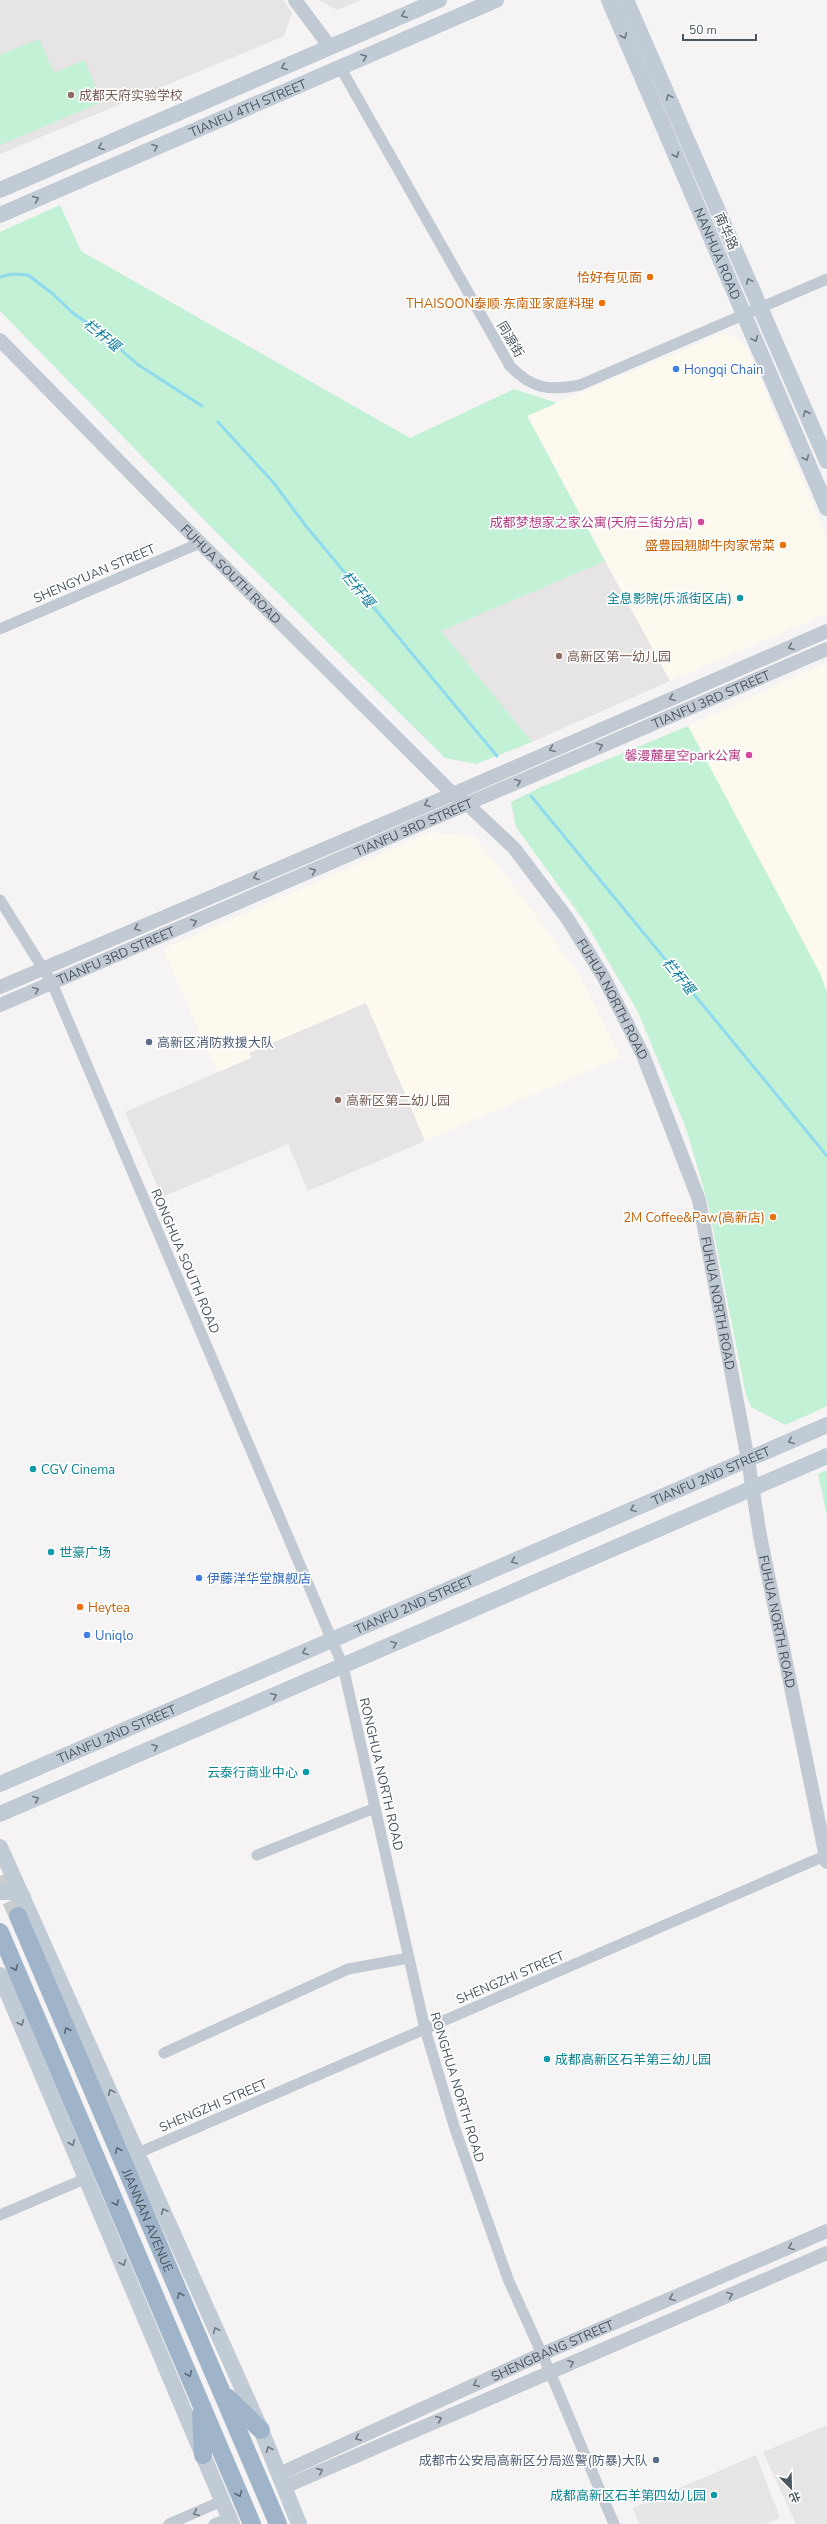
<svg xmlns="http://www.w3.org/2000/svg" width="827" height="2524" font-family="'Nunito Sans','Noto Sans SC',sans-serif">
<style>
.commercial{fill:#fdf9ef}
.education{fill:#e6e4e5}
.green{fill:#c3f1d5}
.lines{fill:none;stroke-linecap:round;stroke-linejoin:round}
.stream{stroke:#90daee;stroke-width:3}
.trunk-tunnel{stroke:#caccce;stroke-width:18;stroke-dasharray:18 9;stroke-linecap:butt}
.minor{stroke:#c1cad2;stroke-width:11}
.tertiary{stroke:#c1cad2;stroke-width:14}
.secondary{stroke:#c1cbd6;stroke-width:16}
.trunk{stroke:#9fb4c9;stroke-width:18}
.oneway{stroke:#6e7984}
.oneway2{stroke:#6e7983}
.oneway3{stroke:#5b6976}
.education-dot{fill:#8d6e63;stroke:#fff;stroke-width:1.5}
.food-dot{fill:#e8710a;stroke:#fff;stroke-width:1.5}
.shop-dot{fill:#3f7fe0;stroke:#fff;stroke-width:1.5}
.hotel-dot{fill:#d1479c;stroke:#fff;stroke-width:1.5}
.culture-dot{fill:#0f9aa8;stroke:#fff;stroke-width:1.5}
.service-dot{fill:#5c6f8a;stroke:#fff;stroke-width:1.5}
.labels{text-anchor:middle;stroke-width:3.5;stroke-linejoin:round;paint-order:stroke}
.education-label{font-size:13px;fill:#785e54;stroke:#fff;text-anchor:start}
.street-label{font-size:13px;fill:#4a5661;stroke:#fff}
.food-label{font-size:13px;fill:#c56008;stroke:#fff;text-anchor:end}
.shop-label{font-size:13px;fill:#366cbe;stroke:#fff;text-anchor:start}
.hotel-label{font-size:13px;fill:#b23c85;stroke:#fff;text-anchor:end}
.culture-label{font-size:13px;fill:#0d838f;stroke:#fff;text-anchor:end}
.service-label{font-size:13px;fill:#4e5e75;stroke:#fff;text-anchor:start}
.water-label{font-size:14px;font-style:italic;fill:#0c7c9b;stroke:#fff}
</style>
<rect width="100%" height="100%" fill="#f5f3f3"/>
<path class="commercial" d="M 727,332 L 747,347 L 827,538 L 827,608 L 824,615 L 670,681 L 527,415 Z
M 827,662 L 827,992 L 820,973 L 688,726 Z
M 431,832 L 475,837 L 522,896 L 580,976 L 621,1057 L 425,1141 L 366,1003 L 249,1053 L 251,1058 L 217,1072 L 163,949 Z"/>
<path class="education" d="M 0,0 L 283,0 L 292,13 L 284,36 L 0,154 Z
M 318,0 L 361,0 L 337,10 Z
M 605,561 L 670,681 L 532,742 L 441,631 Z
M 366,1003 L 425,1141 L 308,1191 L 288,1144 L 162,1197 L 125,1112 L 251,1058 L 249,1053 Z
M 827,2425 L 827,2524 L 796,2524 L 763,2452 Z
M 756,2455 L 780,2518 L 766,2524 L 639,2524 L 633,2508 Z"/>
<path class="green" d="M 39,39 L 54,73 L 84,60 L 102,102 L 0,145 L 0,55 Z
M 60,205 L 81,251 L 410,438 L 514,389 L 557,403 L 527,416 L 605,561 L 441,631 L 532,742 L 476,764 L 445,758 L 222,538 L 0,311 L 0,232 Z
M 688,726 L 820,973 L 827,992 L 827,1406 L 786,1425 L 751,1407 L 746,1395 L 708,1204 L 686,1128 L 638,1012 L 587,925 L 516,827 L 511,802 L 541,787 Z
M 827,1470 L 827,1517 L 818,1474 Z"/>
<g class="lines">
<path class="stream" d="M 0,277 L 12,274 L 28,275 L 53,294 L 74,314 L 102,333 L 137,364 L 202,406
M 218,422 L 273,482 L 306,526 L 497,756
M 531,796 L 827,1156"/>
<path class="trunk-tunnel" d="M 0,1876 L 18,1916"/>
<path class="minor" d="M 340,67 L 510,366 C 532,389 549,391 580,385 L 827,279
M 0,629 L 200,543
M 0,900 L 52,983 L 343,1666 L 425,2029 L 455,2129 L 508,2279 L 550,2372 L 614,2524
M 257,1855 L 375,1808
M 164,2053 L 348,1969 L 409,1958
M 138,2153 L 827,1855
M 0,2215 L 87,2178
M 169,2524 L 222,2501
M 214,2524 L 229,2518"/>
<g class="tertiary">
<path d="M 295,0 L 330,47"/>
<path id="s1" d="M 0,340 L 158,501 L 453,794 L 467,804 L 514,848 L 567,918 L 603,976 L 643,1055 L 699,1200 L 748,1460 L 760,1536 L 827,1862"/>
<path d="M 0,987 L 453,794 L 827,631"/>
<path id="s2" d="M 0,1005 L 827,649"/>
<path id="s3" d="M 279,2474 L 542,2354 L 827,2231"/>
<path d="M 284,2487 L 827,2253"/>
</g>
<g class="secondary">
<path id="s4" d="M 609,0 L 827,508"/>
<path d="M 626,0 L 827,461"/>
<path d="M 0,190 L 439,0"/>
<path id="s5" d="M 0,215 L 496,0"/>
<path id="s6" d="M 0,1784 L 827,1425"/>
<path d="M 0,1814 L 827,1456"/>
<path d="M 0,1847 L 261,2430 L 299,2524"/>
<path d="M 0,1892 L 12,1892 L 23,1897"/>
<path d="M 0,1975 L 232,2524"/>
</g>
<g class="trunk">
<path id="s7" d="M 18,1916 L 278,2524"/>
<path d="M 0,1932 L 252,2524"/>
<path d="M 227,2397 L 261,2430"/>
<path d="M 201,2414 L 203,2455"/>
</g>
</g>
<defs><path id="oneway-chevron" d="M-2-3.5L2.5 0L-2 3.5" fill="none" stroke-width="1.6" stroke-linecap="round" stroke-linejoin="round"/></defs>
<g class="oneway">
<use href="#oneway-chevron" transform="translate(404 15) rotate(157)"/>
<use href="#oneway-chevron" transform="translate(624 36) rotate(67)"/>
<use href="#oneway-chevron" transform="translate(364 57) rotate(-23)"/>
<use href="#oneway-chevron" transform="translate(284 67) rotate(157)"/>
<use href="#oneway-chevron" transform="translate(669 97) rotate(-114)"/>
<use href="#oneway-chevron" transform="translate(101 147) rotate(157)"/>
<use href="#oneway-chevron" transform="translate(155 147) rotate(-23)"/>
<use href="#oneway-chevron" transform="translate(676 155) rotate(67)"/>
<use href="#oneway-chevron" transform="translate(36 199) rotate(-23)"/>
<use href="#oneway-chevron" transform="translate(749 281) rotate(-114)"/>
<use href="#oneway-chevron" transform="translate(755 339) rotate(66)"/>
<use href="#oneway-chevron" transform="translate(806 413) rotate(-113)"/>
<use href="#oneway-chevron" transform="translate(806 458) rotate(67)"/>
<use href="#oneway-chevron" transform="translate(791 1441) rotate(157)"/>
<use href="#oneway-chevron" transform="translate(633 1509) rotate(157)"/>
<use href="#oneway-chevron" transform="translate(514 1561) rotate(157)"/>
<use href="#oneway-chevron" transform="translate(394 1644) rotate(-23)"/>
<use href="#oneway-chevron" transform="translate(305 1652) rotate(157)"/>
<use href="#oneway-chevron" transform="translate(274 1696) rotate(-23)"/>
<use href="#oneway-chevron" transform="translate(155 1747) rotate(-23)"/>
<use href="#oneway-chevron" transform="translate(36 1799) rotate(-23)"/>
<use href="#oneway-chevron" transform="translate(21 2023) rotate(67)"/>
<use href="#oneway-chevron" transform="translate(111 2092) rotate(-114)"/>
<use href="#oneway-chevron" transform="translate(72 2143) rotate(67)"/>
<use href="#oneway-chevron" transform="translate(164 2211) rotate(-114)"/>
<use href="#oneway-chevron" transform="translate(123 2263) rotate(67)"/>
<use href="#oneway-chevron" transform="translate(216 2330) rotate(-114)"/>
<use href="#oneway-chevron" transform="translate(269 2449) rotate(-113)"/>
</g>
<g class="oneway2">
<use href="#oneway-chevron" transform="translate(791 647) rotate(157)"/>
<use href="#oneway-chevron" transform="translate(672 698) rotate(157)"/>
<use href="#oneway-chevron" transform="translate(600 746) rotate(-23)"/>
<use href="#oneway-chevron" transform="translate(552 749) rotate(157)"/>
<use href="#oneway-chevron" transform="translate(518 782) rotate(-23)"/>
<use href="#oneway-chevron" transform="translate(427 804) rotate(157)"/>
<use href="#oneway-chevron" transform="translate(313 871) rotate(-23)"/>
<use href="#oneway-chevron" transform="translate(256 877) rotate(157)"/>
<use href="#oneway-chevron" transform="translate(194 922) rotate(-23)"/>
<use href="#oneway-chevron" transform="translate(137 928) rotate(157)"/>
<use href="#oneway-chevron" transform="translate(36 990) rotate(-23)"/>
<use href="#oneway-chevron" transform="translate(791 2247) rotate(157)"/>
<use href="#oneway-chevron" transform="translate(730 2295) rotate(-23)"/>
<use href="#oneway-chevron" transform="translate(672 2298) rotate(157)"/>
<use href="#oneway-chevron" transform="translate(571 2363) rotate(-23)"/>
<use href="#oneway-chevron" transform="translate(476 2384) rotate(155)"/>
<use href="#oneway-chevron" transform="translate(439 2419) rotate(-23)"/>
<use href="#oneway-chevron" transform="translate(358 2438) rotate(155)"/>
<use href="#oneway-chevron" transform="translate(320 2471) rotate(-24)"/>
<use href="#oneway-chevron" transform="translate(196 2513) rotate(157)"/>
</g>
<g class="oneway3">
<use href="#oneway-chevron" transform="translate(15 1968) rotate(67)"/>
<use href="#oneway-chevron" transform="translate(67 2030) rotate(-113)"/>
<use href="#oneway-chevron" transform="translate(118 2150) rotate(-113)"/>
<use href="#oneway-chevron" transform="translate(116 2203) rotate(67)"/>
<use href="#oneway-chevron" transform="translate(180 2295) rotate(-113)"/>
<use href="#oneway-chevron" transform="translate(189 2374) rotate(67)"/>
<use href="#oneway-chevron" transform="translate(239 2494) rotate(68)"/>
</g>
<g class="education-dot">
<circle cx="71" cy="95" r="4"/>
<circle cx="559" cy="656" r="4"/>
<circle cx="338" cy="1100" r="4"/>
</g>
<g class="food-dot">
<circle cx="650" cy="277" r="4"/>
<circle cx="602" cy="303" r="4"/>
<circle cx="783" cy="545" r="4"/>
<circle cx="773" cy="1217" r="4"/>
<circle cx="80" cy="1607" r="4"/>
</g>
<g class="shop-dot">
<circle cx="676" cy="369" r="4"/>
<circle cx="199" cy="1578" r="4"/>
<circle cx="87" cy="1635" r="4"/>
</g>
<g class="hotel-dot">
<circle cx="701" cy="522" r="4"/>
<circle cx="749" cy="755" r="4"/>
</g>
<g class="culture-dot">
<circle cx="740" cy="598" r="4"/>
<circle cx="33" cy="1469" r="4"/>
<circle cx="51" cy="1552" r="4"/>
<circle cx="306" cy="1772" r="4"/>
<circle cx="547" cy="2059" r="4"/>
<circle cx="714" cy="2495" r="4"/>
</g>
<g class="service-dot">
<circle cx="149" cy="1042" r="4"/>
<circle cx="656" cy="2460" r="4"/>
</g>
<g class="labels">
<g class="education-label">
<text x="79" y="100">成都天府实验学校</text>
<text x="567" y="661">高新区第一幼儿园</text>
<text x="346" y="1105">高新区第二幼儿园</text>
</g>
<g class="street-label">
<text dy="5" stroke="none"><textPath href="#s5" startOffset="270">TIANFU 4TH STREET</textPath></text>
<text transform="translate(727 231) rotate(66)" y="5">南华路</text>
<text dy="5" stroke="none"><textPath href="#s4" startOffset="276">NANHUA ROAD</textPath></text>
<text transform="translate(511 339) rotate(59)" y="5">同源街</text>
<text transform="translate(94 573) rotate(-23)" y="5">SHENGYUAN STREET</text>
<text dy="5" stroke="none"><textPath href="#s1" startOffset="329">FUHUA SOUTH ROAD</textPath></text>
<text dy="5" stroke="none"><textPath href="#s2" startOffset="774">TIANFU 3RD STREET</textPath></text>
<text dy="5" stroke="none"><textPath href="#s2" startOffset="450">TIANFU 3RD STREET</textPath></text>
<text dy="5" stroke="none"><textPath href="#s2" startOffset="126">TIANFU 3RD STREET</textPath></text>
<text dy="5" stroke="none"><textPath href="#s1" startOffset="904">FUHUA NORTH ROAD</textPath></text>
<text transform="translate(186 1261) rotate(67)" y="5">RONGHUA SOUTH ROAD</text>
<text dy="5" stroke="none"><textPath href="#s1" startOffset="1228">FUHUA NORTH ROAD</textPath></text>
<text dy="5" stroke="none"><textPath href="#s6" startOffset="775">TIANFU 2ND STREET</textPath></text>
<text dy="5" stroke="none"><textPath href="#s6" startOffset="451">TIANFU 2ND STREET</textPath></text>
<text dy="5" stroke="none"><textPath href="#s1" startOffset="1552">FUHUA NORTH ROAD</textPath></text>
<text dy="5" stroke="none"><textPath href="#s6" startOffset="127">TIANFU 2ND STREET</textPath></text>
<text transform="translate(382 1774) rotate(77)" y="5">RONGHUA NORTH ROAD</text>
<text transform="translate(510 1977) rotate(-23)" y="5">SHENGZHI STREET</text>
<text transform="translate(458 2087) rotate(73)" y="5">RONGHUA NORTH ROAD</text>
<text transform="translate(213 2105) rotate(-23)" y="5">SHENGZHI STREET</text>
<text dy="5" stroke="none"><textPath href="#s7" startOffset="331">JIANNAN AVENUE</textPath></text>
<text dy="5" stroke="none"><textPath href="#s3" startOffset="300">SHENGBANG STREET</textPath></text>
</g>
<g class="food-label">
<text x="642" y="282">恰好有见面</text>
<text x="594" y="308">THAISOON泰顺·东南亚家庭料理</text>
<text x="775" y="550">盛豊园翘脚牛肉家常菜</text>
<text x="765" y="1222">2M Coffee&amp;Paw(高新店)</text>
<text x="88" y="1612" text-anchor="start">Heytea</text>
</g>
<g class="shop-label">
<text x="684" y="374">Hongqi Chain</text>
<text x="207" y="1583">伊藤洋华堂旗舰店</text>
<text x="95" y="1640">Uniqlo</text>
</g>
<g class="hotel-label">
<text x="693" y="527">成都梦想家之家公寓(天府三街分店)</text>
<text x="741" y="760">馨漫麓星空park公寓</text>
</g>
<g class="culture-label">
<text x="732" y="603">全息影院(乐派街区店)</text>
<text x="41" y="1474" text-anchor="start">CGV Cinema</text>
<text x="59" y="1557" text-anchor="start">世豪广场</text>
<text x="298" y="1777">云泰行商业中心</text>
<text x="555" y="2064" text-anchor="start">成都高新区石羊第三幼儿园</text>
<text x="706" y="2500">成都高新区石羊第四幼儿园</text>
</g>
<g class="service-label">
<text x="157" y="1047">高新区消防救援大队</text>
<text x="648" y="2465" text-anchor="end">成都市公安局高新区分局巡警(防暴)大队</text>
</g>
<g class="water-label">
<text transform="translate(102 335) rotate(39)" y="5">栏杆堰</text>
<text transform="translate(358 589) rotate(50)" y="5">栏杆堰</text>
<text transform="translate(679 976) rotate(51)" y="5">栏杆堰</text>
</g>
</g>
<g transform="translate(791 2488) rotate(157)" stroke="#ffffff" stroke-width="3" paint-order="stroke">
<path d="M0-3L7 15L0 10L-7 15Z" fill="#4a5661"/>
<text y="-6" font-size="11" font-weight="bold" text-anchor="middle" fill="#4a5661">北</text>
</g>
<path d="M683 34v6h73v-6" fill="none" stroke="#4a5661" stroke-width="2"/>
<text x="689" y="34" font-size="12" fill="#4a5661" stroke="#ffffff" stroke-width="3" paint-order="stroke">50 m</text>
</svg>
